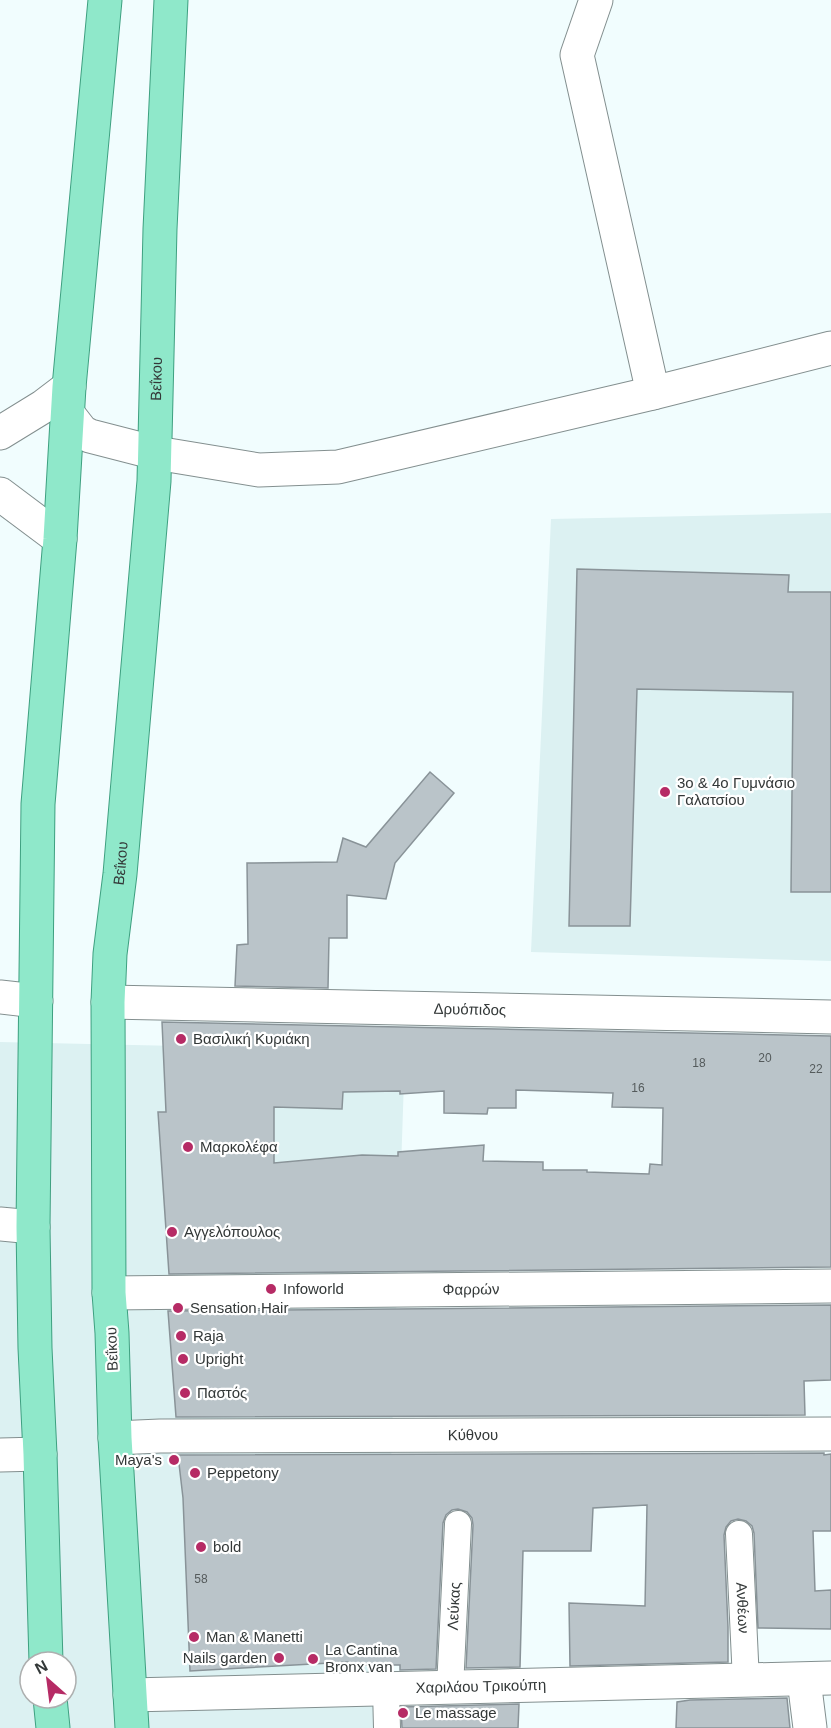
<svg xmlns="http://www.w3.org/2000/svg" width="831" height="1728" font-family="Helvetica,sans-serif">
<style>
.built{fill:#dcf1f2;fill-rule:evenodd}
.building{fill:#bac4c9;stroke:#899398;stroke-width:1.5;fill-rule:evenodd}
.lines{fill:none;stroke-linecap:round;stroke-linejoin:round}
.pedestrian-casing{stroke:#838f8f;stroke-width:28}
.minor-casing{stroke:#838f8f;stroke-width:35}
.primary-casing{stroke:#3ea080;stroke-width:35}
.pedestrian{stroke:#fff;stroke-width:26}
.minor{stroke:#fff;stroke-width:33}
.primary{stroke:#8fe8ca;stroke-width:33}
.poi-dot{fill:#b62b65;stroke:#fff;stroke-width:2}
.labels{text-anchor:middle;stroke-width:4.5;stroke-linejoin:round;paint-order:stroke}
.number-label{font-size:12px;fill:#555b5c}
.street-label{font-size:15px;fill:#333838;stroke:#fff}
.poi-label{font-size:15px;fill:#333838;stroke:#fff;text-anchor:start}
</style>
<rect width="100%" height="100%" fill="#f1fdfe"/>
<path class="built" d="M 831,513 L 831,961 L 531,952 L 551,519 Z
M 0,1042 L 405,1051 L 382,1728 L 0,1728 ZM 30,1662 L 66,1662 L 66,1698 L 30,1698 Z"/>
<path class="building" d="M 577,569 L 789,575 L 788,592 L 831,592 L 831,892 L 791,892 L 793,692 L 637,689 L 630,926 L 569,926 Z
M 430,772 L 454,793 L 395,863 L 386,899 L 347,895 L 347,938 L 329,938 L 328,988 L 235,986 L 237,945 L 248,944 L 247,863 L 337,862 L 343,838 L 366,847 Z
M 162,1022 L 831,1036 L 831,1267 L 169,1274 L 158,1112 L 166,1112 ZM 516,1090 L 613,1093 L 612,1107 L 663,1108 L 662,1165 L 650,1164 L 649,1174 L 587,1172 L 587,1170 L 543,1170 L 543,1162 L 483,1161 L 484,1145 L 398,1152 L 398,1156 L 362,1155 L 274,1163 L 274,1107 L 342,1109 L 343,1092 L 400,1091 L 400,1094 L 444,1091 L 444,1113 L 487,1114 L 488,1108 L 516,1108 Z
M 831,1305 L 831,1380 L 804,1381 L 805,1415 L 176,1417 L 168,1311 Z
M 824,1453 L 824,1455 L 831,1454 L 831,1531 L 813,1531 L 815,1591 L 831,1590 L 831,1629 L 758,1628 L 754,1533 L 752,1526 L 746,1521 L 738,1519 L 731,1521 L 726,1527 L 724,1535 L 728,1627 L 728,1662 L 570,1666 L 569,1603 L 645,1606 L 647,1505 L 593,1508 L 591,1551 L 523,1551 L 520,1667 L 466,1668 L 473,1525 L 472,1518 L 467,1512 L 458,1509 L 452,1510 L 446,1515 L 443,1523 L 436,1669 L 400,1670 L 400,1665 L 349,1665 L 348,1662 L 190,1671 L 183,1498 L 178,1455 Z
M 787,1698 L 790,1728 L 676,1728 L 677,1702 L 690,1700 Z
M 519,1704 L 518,1728 L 402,1728 L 401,1707 Z"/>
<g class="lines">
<defs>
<g id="pedestrian">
<path id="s1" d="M 739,1534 L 746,1681"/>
<path id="s2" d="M 450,1688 L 458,1524"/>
<path d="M 386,1689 L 387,1728"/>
</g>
<g id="minor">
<path d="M 596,0 L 577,55 L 653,393"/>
<path d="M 68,414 L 82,432 L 90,436 L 156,453 L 259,470 L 338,467 L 653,393 L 831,348"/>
<path d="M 0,433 L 44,406 L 69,387"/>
<path d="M 0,494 L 60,539"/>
<path d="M 0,997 L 36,1001"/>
<path id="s3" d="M 108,1002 L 831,1017"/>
<path d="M 0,1224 L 33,1227"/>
<path id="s4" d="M 109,1293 L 831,1286"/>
<path id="s5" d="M 115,1438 L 160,1436 L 831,1434"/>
<path d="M 0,1455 L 40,1454"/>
<path d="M 804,1680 L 810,1728"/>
<path id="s6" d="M 130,1695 L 831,1678"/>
</g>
<g id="primary">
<path d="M 46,1662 L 40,1454 L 35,1348 L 33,1227 L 38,804 L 60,539 L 69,387 L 105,0"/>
<path d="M 50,1698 L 53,1728"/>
<path id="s7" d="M 132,1728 L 115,1438 L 112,1333 L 109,1293 L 108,1002 L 110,954 L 120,874 L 154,481 L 160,229 L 171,0"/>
</g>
</defs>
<use href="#pedestrian" class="pedestrian-casing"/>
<use href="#minor" class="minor-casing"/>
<use href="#primary" class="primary-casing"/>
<use href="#pedestrian" class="pedestrian"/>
<use href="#minor" class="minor"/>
<use href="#primary" class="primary"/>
</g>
<g class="poi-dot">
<circle cx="665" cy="792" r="6"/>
<circle cx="181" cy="1039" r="6"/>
<circle cx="188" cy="1147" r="6"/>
<circle cx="172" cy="1232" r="6"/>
<circle cx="271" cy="1289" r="6"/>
<circle cx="178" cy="1308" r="6"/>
<circle cx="181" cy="1336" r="6"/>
<circle cx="183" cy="1359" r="6"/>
<circle cx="185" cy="1393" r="6"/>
<circle cx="174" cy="1460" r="6"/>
<circle cx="195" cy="1473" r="6"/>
<circle cx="201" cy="1547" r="6"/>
<circle cx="194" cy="1637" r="6"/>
<circle cx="279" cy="1658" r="6"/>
<circle cx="313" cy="1659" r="6"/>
<circle cx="403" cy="1713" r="6"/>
</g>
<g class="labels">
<g class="number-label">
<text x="765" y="1062">20</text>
<text x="699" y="1067">18</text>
<text x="816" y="1073">22</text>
<text x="638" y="1092">16</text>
<text x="201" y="1583">58</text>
</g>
<g class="street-label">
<text dy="5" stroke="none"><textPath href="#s7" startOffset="1352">Βεΐκου</textPath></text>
<text dy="5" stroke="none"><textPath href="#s7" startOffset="866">Βεΐκου</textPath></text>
<text dy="5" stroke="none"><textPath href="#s3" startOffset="362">Δρυόπιδος</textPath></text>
<text dy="5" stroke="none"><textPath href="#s4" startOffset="362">Φαρρών</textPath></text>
<text transform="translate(112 1349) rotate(-92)" y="5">Βεΐκου</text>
<text dy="5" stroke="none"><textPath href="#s5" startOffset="358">Κύθνου</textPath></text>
<text dy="5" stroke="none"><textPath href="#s2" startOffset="82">Λεύκας</textPath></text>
<text dy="5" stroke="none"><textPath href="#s1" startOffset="74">Ανθέων</textPath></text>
<text dy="5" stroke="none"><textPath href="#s6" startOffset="351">Χαριλάου Τρικούπη</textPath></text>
</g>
<g class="poi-label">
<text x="677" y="788">3ο &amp; 4ο Γυμνάσιο<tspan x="677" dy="17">Γαλατσίου</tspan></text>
<text x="193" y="1044">Βασιλική Κυριάκη</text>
<text x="200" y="1152">Μαρκολέφα</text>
<text x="184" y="1237">Αγγελόπουλος</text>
<text x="283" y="1294">Infoworld</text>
<text x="190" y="1313">Sensation Hair</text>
<text x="193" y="1341">Raja</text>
<text x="195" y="1364">Upright</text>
<text x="197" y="1398">Παστός</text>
<text x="162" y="1465" text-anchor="end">Maya's</text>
<text x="207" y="1478">Peppetony</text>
<text x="213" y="1552">bold</text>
<text x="206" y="1642">Man &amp; Manetti</text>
<text x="325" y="1655">La Cantina<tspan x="325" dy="17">Bronx van</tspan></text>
<text x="267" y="1663" text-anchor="end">Nails garden</text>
<text x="415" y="1718">Le massage</text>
</g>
</g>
<g transform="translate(48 1680) rotate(332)"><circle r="28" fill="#ffffff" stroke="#adafaf" stroke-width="1.5"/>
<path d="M0-4.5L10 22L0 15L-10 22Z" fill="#b62b65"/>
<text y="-9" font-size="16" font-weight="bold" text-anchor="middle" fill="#333838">N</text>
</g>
</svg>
